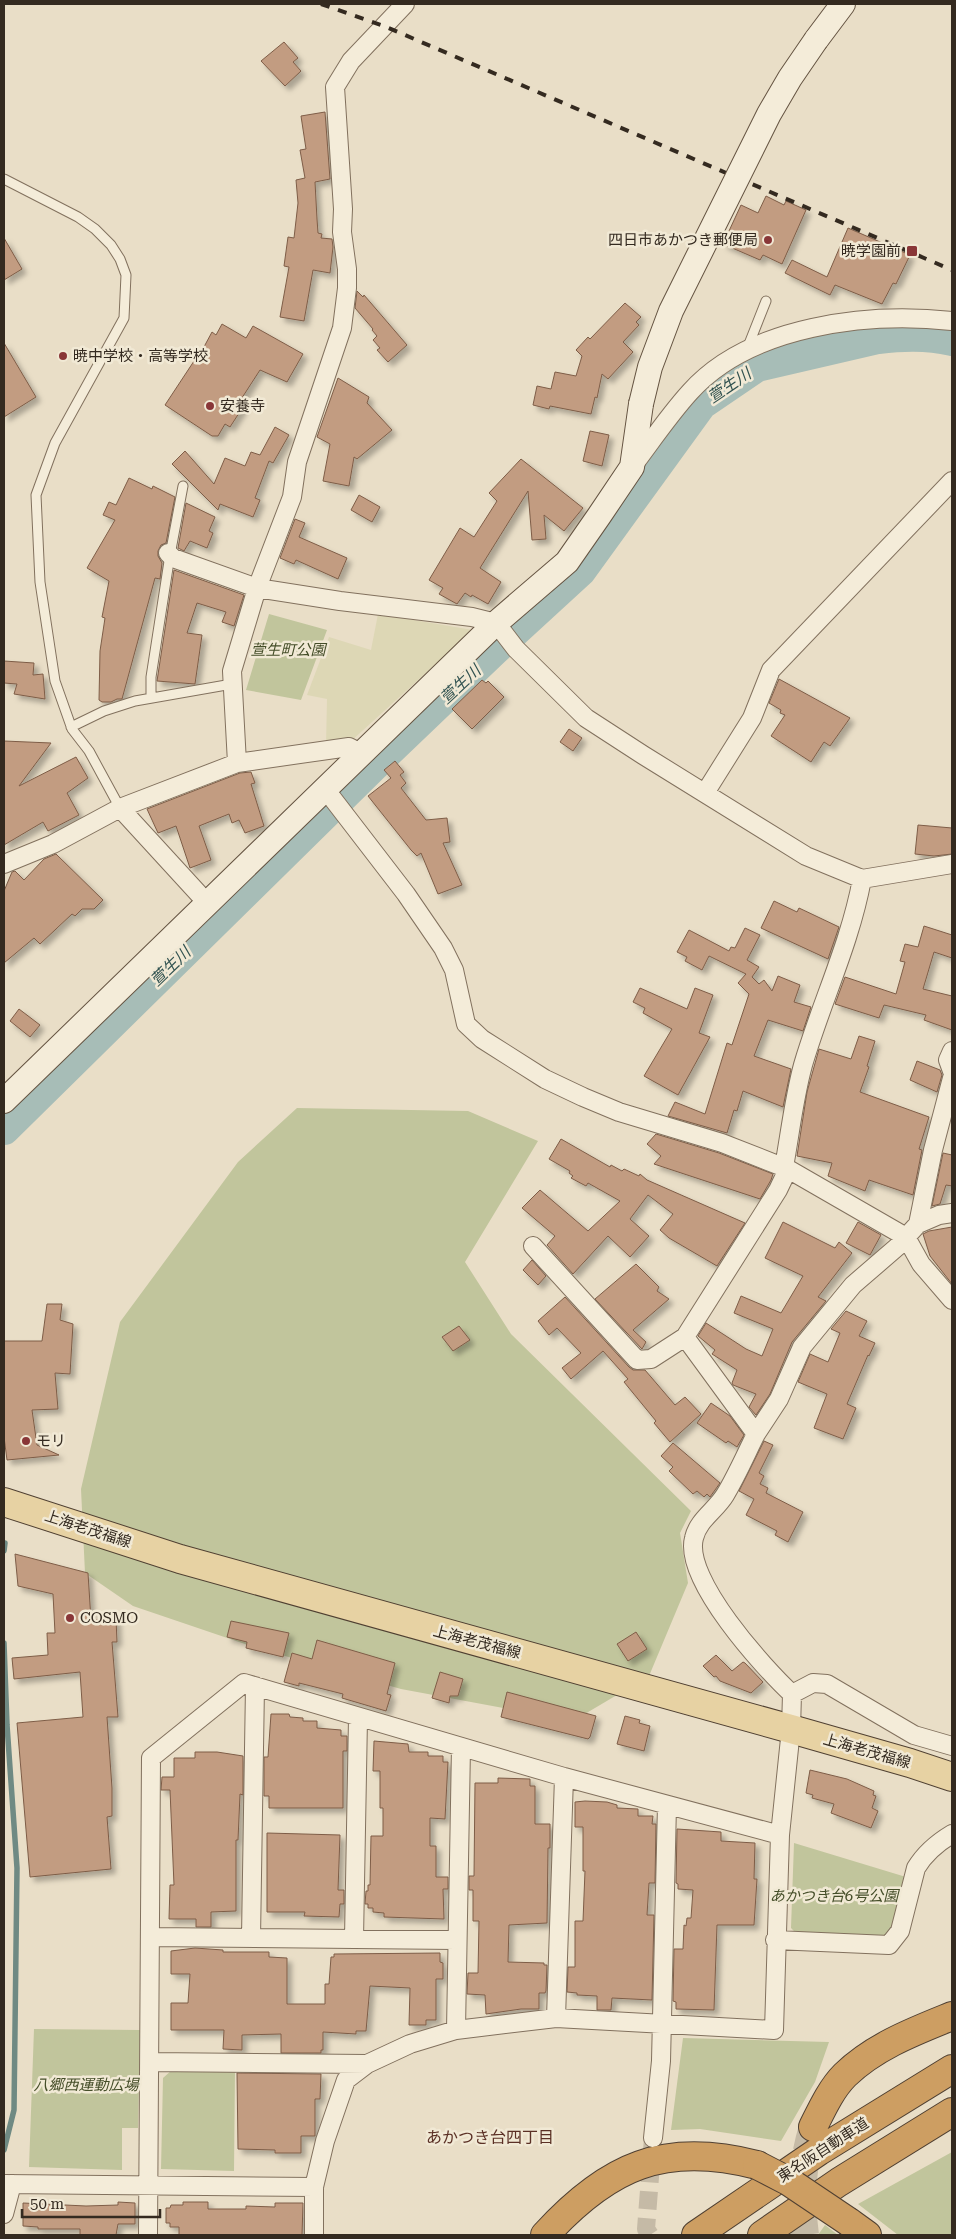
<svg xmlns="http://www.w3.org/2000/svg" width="956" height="2239" font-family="'Roboto Serif','Noto Sans JP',serif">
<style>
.farmland{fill:#ddd7b5}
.green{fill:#c1c59c}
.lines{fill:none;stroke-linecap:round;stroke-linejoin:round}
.stream{stroke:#6f8a83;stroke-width:5.5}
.river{stroke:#a7bdb7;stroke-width:32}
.building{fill:#c29c81;stroke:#7e5d47;filter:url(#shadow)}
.street-tunnel{stroke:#c5baa6;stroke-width:18;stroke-dasharray:18 9;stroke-linecap:butt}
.highway-tunnel{stroke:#c5baa6;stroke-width:28;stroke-dasharray:28 14;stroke-linecap:butt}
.lane-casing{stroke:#82715e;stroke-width:11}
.street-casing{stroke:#82715e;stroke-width:20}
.secondary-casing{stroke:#645341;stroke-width:26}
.primary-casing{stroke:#504032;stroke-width:30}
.highway-casing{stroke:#504032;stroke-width:30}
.lane{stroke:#f4ecd9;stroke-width:9}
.street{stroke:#f4ecd9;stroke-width:18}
.secondary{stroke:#f4ecd9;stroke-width:24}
.primary{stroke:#e7d2a3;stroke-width:28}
.highway{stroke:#cd9e62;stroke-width:28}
.rail{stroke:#342a20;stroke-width:4;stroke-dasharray:9 9;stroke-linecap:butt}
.secondary-bridge-casing{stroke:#645341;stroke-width:26;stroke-linecap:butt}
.highway-bridge-casing{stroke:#504032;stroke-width:30;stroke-linecap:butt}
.secondary-bridge{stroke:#f4ecd9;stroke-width:24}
.highway-bridge{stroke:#cd9e62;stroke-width:28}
.poi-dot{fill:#893637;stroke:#f1e9d5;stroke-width:2}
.labels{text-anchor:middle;stroke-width:5;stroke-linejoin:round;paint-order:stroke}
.poi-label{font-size:15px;fill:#342a20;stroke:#f1e9d5;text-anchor:start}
.park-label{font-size:15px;font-style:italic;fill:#454e29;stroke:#f1e9d5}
.street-label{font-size:15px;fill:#342a20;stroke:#f1e9d5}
.water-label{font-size:16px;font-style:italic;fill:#315250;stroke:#f1e9d5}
.neighbourhood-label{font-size:16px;fill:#5b3025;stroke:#f1e9d5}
</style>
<defs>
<filter id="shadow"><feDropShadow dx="4.5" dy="4.5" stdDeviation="2.5" flood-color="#0004"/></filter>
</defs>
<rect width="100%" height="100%" fill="#e9dec7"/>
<path class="farmland" d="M 378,614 L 473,630 L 350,742 L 326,746 L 327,699 L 307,695 L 329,637 L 371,650 Z"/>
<path class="green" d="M 269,614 L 327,630 L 301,700 L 246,690 Z
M 297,1108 L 468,1111 L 538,1141 L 465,1262 L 511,1334 L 691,1511 L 680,1533 L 688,1583 L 649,1676 L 573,1721 L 401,1689 L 257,1648 L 133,1606 L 85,1573 L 81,1489 L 120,1322 L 238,1162 Z
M 794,1843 L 906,1877 L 893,1929 L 884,1937 L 797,1934 L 791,1928 Z
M 34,2029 L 140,2030 L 138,2128 L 122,2128 L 122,2170 L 29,2167 Z
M 683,2038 L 829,2042 L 815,2082 L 781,2141 L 700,2129 L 671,2130 Z
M 172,2070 L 235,2071 L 234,2171 L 161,2169 L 163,2078 Z
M 952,2152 L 952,2235 L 898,2235 L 858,2204 Z
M 825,2225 L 838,2235 L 818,2235 Z"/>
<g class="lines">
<path class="stream" d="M 4,1551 L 5,1543
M 4,1643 L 7,1725 L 17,1868 L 14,2110 L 4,2150"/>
<path class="river" d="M 4,1129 L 382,757 L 494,650 L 580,571 L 701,404 L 757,366 L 878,338 C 903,335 928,334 952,340"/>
</g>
<path class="building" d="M 284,42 L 298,58 L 293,62 L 301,71 L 285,86 L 261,61 Z
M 325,112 L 330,179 L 315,182 L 317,219 L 318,233 L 322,234 L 321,238 L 332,239 L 333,247 L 330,273 L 313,270 L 304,321 L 280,317 L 289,267 L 284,266 L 288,237 L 294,238 L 298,203 L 296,180 L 305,178 L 300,150 L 306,149 L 301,116 Z
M 766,196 L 784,205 L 786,201 L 806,210 L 782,264 L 763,255 L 760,260 L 723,244 L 741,205 L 758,213 Z
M 848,228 L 910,255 L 896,284 L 893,283 L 882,304 L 835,285 L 830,295 L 785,273 L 792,260 L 827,277 Z
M 4,238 L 22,269 L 4,280 Z
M 357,291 L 363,297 L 364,295 L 407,345 L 388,362 L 377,350 L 380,348 L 373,340 L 377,336 L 372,330 L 373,329 L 355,308 Z
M 625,303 L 641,317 L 636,322 L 639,325 L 623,342 L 633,352 L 608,379 L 602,374 L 597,398 L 595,397 L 591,414 L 550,406 L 549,409 L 533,405 L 537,386 L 551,389 L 555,372 L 576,376 L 582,356 L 576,350 L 588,337 L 590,339 Z
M 222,324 L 246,338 L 253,326 L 303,354 L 287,382 L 260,370 L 238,404 L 243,407 L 230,427 L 225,424 L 218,436 L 212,436 L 165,405 L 196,358 L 198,358 L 212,332 L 216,335 Z
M 4,343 L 36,397 L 4,417 Z
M 338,378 L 369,397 L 367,403 L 392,430 L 357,459 L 354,457 L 349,486 L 323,481 L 330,444 L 317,437 Z
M 275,427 L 289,435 L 273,463 L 269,461 L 255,498 L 260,500 L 253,517 L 220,504 L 218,510 L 172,464 L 185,451 L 214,484 L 225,458 L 245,466 L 251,452 L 260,455 Z
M 590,431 L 609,435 L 602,466 L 583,461 Z
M 521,459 L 583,508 L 564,531 L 544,515 L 546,539 L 532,540 L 528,491 L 480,568 L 501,582 L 488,604 L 472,595 L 471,597 L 465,593 L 457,604 L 439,594 L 443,588 L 429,580 L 460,528 L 474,537 L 497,501 L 489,493 Z
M 129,478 L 152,489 L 153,486 L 175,497 L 166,543 L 161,545 L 158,551 L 158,556 L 162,563 L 160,579 L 155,578 L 122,699 L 117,699 L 111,702 L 102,702 L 99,700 L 100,651 L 105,618 L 102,617 L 109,581 L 87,568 L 115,520 L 103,515 L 109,502 L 116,505 Z
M 359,495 L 380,507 L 372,522 L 351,510 Z
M 186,503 L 215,517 L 209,531 L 213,533 L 207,548 L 190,541 L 184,551 L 178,548 Z
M 295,519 L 305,523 L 299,537 L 347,558 L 338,579 L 296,560 L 294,564 L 280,558 Z
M 174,570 L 244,595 L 234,626 L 222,622 L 226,612 L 197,603 L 187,633 L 202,635 L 195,684 L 157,681 Z
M 4,661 L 34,663 L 33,675 L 43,674 L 45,699 L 14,694 L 17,684 L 4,683 Z
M 779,679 L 850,718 L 830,746 L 824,742 L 811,762 L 771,736 L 785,715 L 780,713 L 781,710 L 769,703 Z
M 482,680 L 486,683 L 488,681 L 504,697 L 472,729 L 452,709 Z
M 569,729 L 582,738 L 573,751 L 560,742 Z
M 4,741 L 51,743 L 19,786 L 76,757 L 88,778 L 67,793 L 79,815 L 48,831 L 43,822 L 4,845 Z
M 395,761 L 404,772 L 400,775 L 406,783 L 401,788 L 426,820 L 447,818 L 450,842 L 443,843 L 462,885 L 438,894 L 421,853 L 417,856 L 411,850 L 368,796 L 391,778 L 384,770 Z
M 251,772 L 255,783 L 251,784 L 264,826 L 245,833 L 239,820 L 232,823 L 229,814 L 199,826 L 211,860 L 190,868 L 176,826 L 158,833 L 147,809 L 240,773 Z
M 918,825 L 952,828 L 952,854 L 934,856 L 915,854 Z
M 56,854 L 103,900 L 94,909 L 82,909 L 75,916 L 72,914 L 40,944 L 34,938 L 4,963 L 4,891 L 12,872 L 15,871 L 24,880 L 44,859 Z
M 774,901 L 797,912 L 799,908 L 839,927 L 828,959 L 761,928 Z
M 924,926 L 952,935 L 952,958 L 934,952 L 923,989 L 952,996 L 952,1030 L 924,1020 L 926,1015 L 884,1005 L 879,1018 L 835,1004 L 845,977 L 896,994 L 905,962 L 900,961 L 905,944 L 918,947 Z
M 745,928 L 760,935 L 747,960 L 759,967 L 752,977 L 759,984 L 764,980 L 772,991 L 778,976 L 800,985 L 794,1002 L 811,1007 L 803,1031 L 768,1020 L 754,1056 L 791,1069 L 783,1107 L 743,1091 L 737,1111 L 734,1110 L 727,1133 L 668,1116 L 675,1102 L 705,1114 L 727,1043 L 732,1045 L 749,994 L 738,983 L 746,974 L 709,956 L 702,970 L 685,961 L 687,957 L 677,952 L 689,930 L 729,951 L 731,947 L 735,948 Z
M 640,988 L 687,1009 L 695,988 L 713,995 L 699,1033 L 710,1037 L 678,1095 L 644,1076 L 672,1029 L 643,1013 L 645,1008 L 633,1002 Z
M 19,1009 L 40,1025 L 30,1037 L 10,1021 Z
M 859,1036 L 875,1041 L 867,1066 L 869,1067 L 860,1092 L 929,1117 L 919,1149 L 922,1150 L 913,1195 L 869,1180 L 865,1191 L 828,1176 L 832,1163 L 797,1156 L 807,1092 L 819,1049 L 851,1059 Z
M 917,1061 L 940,1070 L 942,1075 L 937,1092 L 910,1080 Z
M 656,1134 L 719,1153 L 773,1174 L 771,1180 L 760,1199 L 654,1164 L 661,1156 L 647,1144 Z
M 561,1139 L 610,1167 L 611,1165 L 622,1171 L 624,1169 L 639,1176 L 640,1174 L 647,1180 L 745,1223 L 717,1266 L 669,1238 L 660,1230 L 673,1214 L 648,1195 L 630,1219 L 649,1236 L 630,1257 L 608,1236 L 573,1274 L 547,1245 L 555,1236 L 522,1208 L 540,1190 L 588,1231 L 620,1201 L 588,1183 L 586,1186 L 571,1178 L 573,1176 L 569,1173 L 570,1171 L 549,1159 Z
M 943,1153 L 952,1155 L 952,1186 L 946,1185 L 940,1204 L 932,1206 Z
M 783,1222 L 835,1248 L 839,1242 L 852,1253 L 818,1297 L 826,1301 L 792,1342 L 770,1394 L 756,1415 L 749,1407 L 756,1394 L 733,1385 L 732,1383 L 737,1370 L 712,1354 L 715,1350 L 698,1336 L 706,1323 L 746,1349 L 762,1356 L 773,1329 L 734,1313 L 741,1296 L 781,1313 L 803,1276 L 765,1258 Z
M 858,1222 L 881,1235 L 870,1255 L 846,1243 Z
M 952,1227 L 952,1284 L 930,1256 L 923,1234 L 929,1231 Z
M 532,1260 L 546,1276 L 538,1285 L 523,1270 Z
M 636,1264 L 659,1287 L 657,1291 L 669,1299 L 633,1330 L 646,1342 L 642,1349 L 595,1299 Z
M 565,1297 L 629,1367 L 633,1370 L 645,1370 L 675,1405 L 685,1397 L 701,1414 L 670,1442 L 654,1423 L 656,1421 L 624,1382 L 628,1379 L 603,1351 L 571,1379 L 562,1368 L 581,1353 L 557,1328 L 549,1335 L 538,1321 Z
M 47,1304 L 62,1304 L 60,1320 L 73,1324 L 70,1374 L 55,1373 L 58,1409 L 32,1410 L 37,1445 L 59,1455 L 7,1460 L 4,1437 L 4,1341 L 42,1341 Z
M 846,1311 L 867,1321 L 859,1336 L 875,1343 L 869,1356 L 868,1355 L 847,1404 L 856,1408 L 843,1439 L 814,1428 L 827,1394 L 798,1382 L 810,1354 L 828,1362 L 840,1333 L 831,1329 Z
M 459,1326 L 470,1340 L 453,1351 L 442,1337 Z
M 711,1403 L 730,1416 L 744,1435 L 737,1447 L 728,1441 L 726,1443 L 697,1423 Z
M 764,1441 L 773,1445 L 759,1473 L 764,1476 L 760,1484 L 768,1488 L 766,1493 L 803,1512 L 788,1542 L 775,1535 L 777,1531 L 746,1515 L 754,1499 L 739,1491 Z
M 673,1443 L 720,1483 L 710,1497 L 707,1494 L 704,1497 L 697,1491 L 693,1494 L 669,1471 L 673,1467 L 661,1456 Z
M 15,1554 L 88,1573 L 91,1620 L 116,1618 L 117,1642 L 112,1642 L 118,1717 L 107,1717 L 112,1788 L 112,1816 L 107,1817 L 111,1869 L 30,1877 L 17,1723 L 83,1717 L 80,1672 L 14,1679 L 12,1658 L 48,1655 L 47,1633 L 55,1633 L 53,1594 L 18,1586 Z
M 231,1621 L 289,1633 L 283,1657 L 246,1648 L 247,1642 L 227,1637 Z
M 636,1632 L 647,1649 L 628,1661 L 617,1644 Z
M 317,1640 L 395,1663 L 387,1694 L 391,1695 L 386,1711 L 342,1698 L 343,1694 L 299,1683 L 299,1686 L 284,1682 L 292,1653 L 312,1659 Z
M 716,1655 L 732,1671 L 743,1662 L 745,1663 L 763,1682 L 751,1693 L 720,1681 L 716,1676 L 714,1677 L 703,1666 Z
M 440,1672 L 463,1679 L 458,1696 L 450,1696 L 449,1703 L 432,1698 Z
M 507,1692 L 596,1716 L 590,1737 L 588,1739 L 501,1717 Z
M 271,1714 L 289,1714 L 290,1717 L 303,1718 L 303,1721 L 317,1721 L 317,1728 L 341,1730 L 341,1736 L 347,1736 L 347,1751 L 343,1751 L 343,1808 L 269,1808 L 269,1796 L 264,1796 L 264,1757 L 268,1757 Z
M 625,1716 L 640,1720 L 639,1723 L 650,1726 L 644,1751 L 617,1744 Z
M 374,1741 L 408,1744 L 409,1752 L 428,1752 L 428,1756 L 443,1756 L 443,1762 L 448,1762 L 445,1819 L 430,1818 L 430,1846 L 436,1846 L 436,1877 L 448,1877 L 448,1889 L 443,1889 L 444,1919 L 384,1917 L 384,1913 L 373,1912 L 373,1908 L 368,1908 L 368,1904 L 365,1904 L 366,1891 L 368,1891 L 368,1885 L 370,1885 L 371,1836 L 383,1836 L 383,1808 L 380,1808 L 380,1771 L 373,1771 Z
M 195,1752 L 217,1752 L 243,1756 L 243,1795 L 240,1794 L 238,1840 L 236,1840 L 236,1911 L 211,1912 L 211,1927 L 196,1927 L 196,1919 L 169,1919 L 170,1885 L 174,1885 L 170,1790 L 161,1790 L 162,1777 L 174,1777 L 174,1758 L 195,1758 Z
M 810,1770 L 847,1779 L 874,1791 L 873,1795 L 876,1796 L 872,1808 L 878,1811 L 871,1828 L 831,1813 L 834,1804 L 812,1798 L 813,1795 L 806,1793 Z
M 498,1778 L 530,1779 L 530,1786 L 535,1786 L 535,1824 L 550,1824 L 550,1848 L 548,1848 L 547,1923 L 509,1925 L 508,1962 L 544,1963 L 544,1965 L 547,1965 L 546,1991 L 545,1993 L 539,1993 L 539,2009 L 521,2009 L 486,2014 L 485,1995 L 467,1994 L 468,1973 L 478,1973 L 479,1921 L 473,1921 L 473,1890 L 469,1890 L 469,1876 L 474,1876 L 475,1783 L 498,1783 Z
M 585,1801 L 607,1802 L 617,1805 L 617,1808 L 638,1809 L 638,1816 L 653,1816 L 652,1824 L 656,1824 L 655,1883 L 649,1883 L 647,1915 L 654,1915 L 652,2000 L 612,1998 L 611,2010 L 597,2010 L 597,1996 L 577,1995 L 577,1993 L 567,1992 L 568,1967 L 575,1967 L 575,1921 L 583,1921 L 585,1871 L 583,1871 L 583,1827 L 575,1827 L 575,1802 Z
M 677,1829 L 721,1832 L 721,1841 L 755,1843 L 754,1879 L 757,1879 L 754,1925 L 717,1925 L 714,2010 L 676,2009 L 676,2002 L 673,2001 L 674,1949 L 683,1949 L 684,1925 L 686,1926 L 687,1918 L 691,1918 L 693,1890 L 678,1889 L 678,1884 L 676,1883 Z
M 267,1833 L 340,1835 L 338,1890 L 344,1890 L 344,1904 L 340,1904 L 339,1917 L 304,1916 L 305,1912 L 267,1912 Z
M 195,1948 L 223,1950 L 223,1952 L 269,1952 L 269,1957 L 287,1958 L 287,2004 L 325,2004 L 325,1984 L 329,1984 L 331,1957 L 334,1957 L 334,1954 L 440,1953 L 440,1962 L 443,1963 L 443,1979 L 436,1979 L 436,2020 L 426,2020 L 426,2025 L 409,2025 L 410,1988 L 370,1986 L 366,2031 L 356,2031 L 356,2034 L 323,2032 L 323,2050 L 321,2050 L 321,2053 L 281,2053 L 281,2034 L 242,2035 L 242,2050 L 223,2049 L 224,2030 L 171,2030 L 171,2003 L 188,2003 L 190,1974 L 171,1974 L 171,1951 Z
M 237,2073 L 321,2074 L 320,2099 L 315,2099 L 315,2136 L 301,2136 L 301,2153 L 275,2153 L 275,2150 L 238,2149 Z
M 118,2202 L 135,2203 L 135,2224 L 118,2224 L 116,2235 L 80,2235 L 80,2229 L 38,2229 L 38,2227 L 23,2226 L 23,2203 L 86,2206 L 118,2205 Z
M 183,2202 L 208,2202 L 208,2209 L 246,2209 L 246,2206 L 275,2207 L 275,2203 L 303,2203 L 302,2235 L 179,2235 L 179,2227 L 170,2227 L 170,2223 L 166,2223 L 166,2208 L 170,2208 L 171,2205 L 183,2205 Z"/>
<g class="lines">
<path class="street-tunnel" d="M 650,2235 L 646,2229 L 653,2138"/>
<path class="highway-tunnel" d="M 805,2235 C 800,2198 802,2163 813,2127"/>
<defs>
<path id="lane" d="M 4,179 L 78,217 L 95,229 L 111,245 L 120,259 L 126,275 L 124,318 L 55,443 L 36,495 L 40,582 L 55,681 L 72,729 L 89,751 L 120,808
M 747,349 L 766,301
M 151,698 L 151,677 L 170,555 L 183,486
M 71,727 L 104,711 L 135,701 L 232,684"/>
<path id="street" d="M 632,467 C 651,442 669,415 690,392 C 750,325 868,312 952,321
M 168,553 L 173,558 L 257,588 L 340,601 L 472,617 L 496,623 L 516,649 L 586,718 L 643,755 L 806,856 L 862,879 L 952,864
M 237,763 L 349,747 L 363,754
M 326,790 L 406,894 L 443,948 L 454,970 L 466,1024 L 482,1039 L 545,1079 L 583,1097 L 619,1112 L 722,1143 L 788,1169 L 906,1237 L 921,1264 L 952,1300
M 705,793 L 752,718 L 771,670 L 952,481
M 120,808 L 208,904
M 4,864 L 53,844 L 120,808 L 237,763 L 232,671 L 257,588 L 292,497 L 297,462 L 342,328 L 347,288 L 347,269 L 342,232 L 343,209 L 335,87 L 351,61 L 405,4
M 952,1051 L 948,1060 L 952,1071
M 784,1167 C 790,1134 794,1098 803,1065 C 821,1003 850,944 862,879
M 918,1224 L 939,1215 L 952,1213
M 533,1246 L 637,1360 L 651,1359 L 685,1337
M 756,1434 L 779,1399 L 802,1347 L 853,1285 L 897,1247 L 918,1224 L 933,1150 L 952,1078
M 792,1694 L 813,1683 L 827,1684 L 914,1735 L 952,1746
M 150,1937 L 456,1940
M 251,1938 L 255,1686
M 354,1939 L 358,1718
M 775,1940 L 889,1945 L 900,1931 L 916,1868 C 925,1853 937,1843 952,1834
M 556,2018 L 564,1777
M 456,2030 L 461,1747
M 150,2062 L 367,2064
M 653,2138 L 661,2061 L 667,1805
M 4,2184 L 314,2187
M 4,2214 L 12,2184
M 148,2235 L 151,1758 L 244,1683 L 564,1777 L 780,1835
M 314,2235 L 314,2187 L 325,2141 L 346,2080 L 367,2064 L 410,2044 L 456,2030 L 556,2018 L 774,2030 L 780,1835 L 791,1729 L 792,1694 C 764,1668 683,1579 694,1538 C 698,1520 716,1510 725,1495 C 737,1475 746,1454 756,1434 L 685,1337 L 778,1190 L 788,1169"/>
<path id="secondary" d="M 816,40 L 843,4
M 4,1101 L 496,623 L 567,562 L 599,516 L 632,467 L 641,404"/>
<path id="primary" d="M 4,1502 L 180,1559 L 791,1729 L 910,1763 L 952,1777"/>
<path id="highway" d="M 813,2127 C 822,2109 831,2089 845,2075 C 875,2046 915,2031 952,2016
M 849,2222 L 867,2235
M 545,2235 C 608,2166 664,2141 757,2165
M 696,2235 L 819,2151 L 952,2069
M 762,2235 L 839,2182 L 952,2112"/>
</defs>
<use href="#lane" class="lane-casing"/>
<use href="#street" class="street-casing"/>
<use href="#secondary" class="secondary-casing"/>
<use href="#primary" class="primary-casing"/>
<use href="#highway" class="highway-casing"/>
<use href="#lane" class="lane"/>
<use href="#street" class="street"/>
<use href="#secondary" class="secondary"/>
<use href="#primary" class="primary"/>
<use href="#highway" class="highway"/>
<path class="rail" d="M 321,4 L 384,26 L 952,270"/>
<defs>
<path id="secondary-bridge" d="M 641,404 L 650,367 L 671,311 L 769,114 L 790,78 L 816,40"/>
<path id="highway-bridge" d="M 757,2165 L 788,2181 L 849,2222"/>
</defs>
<use href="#secondary-bridge" class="secondary-bridge-casing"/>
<use href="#highway-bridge" class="highway-bridge-casing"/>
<use href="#secondary-bridge" class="secondary-bridge"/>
<use href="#highway-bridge" class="highway-bridge"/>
</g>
<g class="poi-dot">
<circle cx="768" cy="240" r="5"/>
<rect x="906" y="245" width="12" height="12" rx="2.5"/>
<circle cx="63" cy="356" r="5"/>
<circle cx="210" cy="406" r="5"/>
<circle cx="26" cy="1441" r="5"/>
<circle cx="70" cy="1618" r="5"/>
</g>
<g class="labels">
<g class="poi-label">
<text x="758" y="245" text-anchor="end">四日市あかつき郵便局</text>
<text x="901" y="256" text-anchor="end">暁学園前</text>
<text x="73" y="361">暁中学校・高等学校</text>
<text x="220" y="411">安養寺</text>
<text x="36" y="1446">モリ</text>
<text x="80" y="1623">COSMO</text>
</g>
<g class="park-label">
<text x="288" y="655">萱生町公園</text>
<text x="834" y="1901">あかつき台6号公園</text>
<text x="86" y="2090">八郷西運動広場</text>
</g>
<g class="street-label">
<text transform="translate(88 1529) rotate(18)" y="5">上海老茂福線</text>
<text transform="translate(477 1642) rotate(15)" y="5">上海老茂福線</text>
<text transform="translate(867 1751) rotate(16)" y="5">上海老茂福線</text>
<text transform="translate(823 2150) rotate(-33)" y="5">東名阪自動車道</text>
</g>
<g class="water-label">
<text transform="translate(729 385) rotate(-34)" y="6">萱生川</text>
<text transform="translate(460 684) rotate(-43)" y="6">萱生川</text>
<text transform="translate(170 966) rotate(-44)" y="6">萱生川</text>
</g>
<g class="neighbourhood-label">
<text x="490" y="2143">あかつき台四丁目</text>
</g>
</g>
<rect width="956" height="2239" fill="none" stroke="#342a20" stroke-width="10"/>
<path d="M22 2209v8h138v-8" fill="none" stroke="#342a20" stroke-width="2.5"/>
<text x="30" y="2209" font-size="15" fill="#342a20" stroke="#f1e9d5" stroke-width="4" paint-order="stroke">50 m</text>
</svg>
